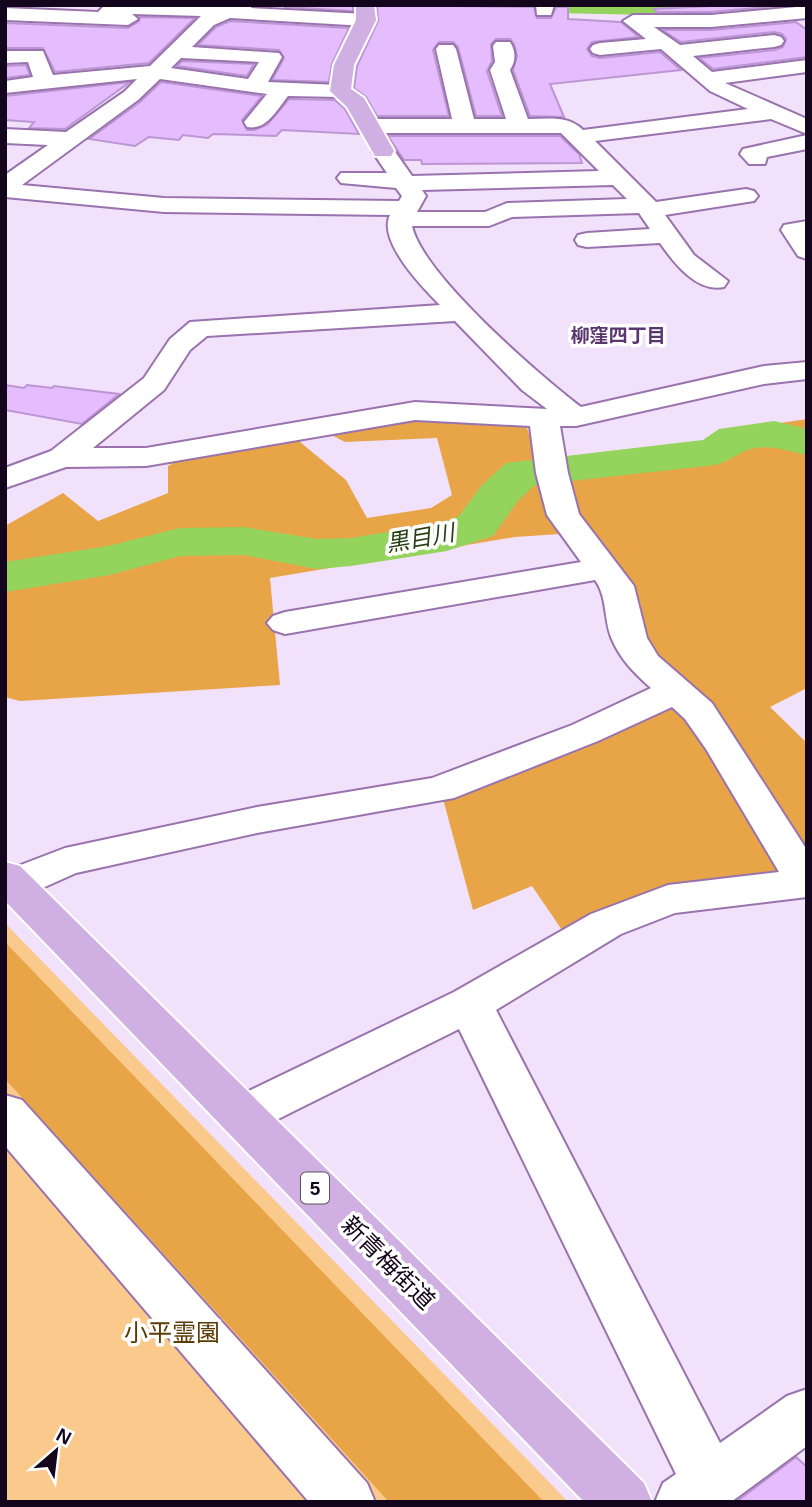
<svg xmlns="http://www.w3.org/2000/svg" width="812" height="1507" font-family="Helvetica,'Noto Sans JP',sans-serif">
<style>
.green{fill:#faca8d}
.forest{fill:#e7a548}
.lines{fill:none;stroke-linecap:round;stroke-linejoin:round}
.river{fill:#94d45c;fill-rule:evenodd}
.building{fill:#e5bcfd;stroke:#bc95d3;stroke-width:2}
.minor-casing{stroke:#9972ae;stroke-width:4}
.major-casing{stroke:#fff;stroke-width:4}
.minor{fill:#fff;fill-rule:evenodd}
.major{fill:#d0b0e2;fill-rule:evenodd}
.labels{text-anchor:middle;stroke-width:7;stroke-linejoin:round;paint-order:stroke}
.far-neighbourhood-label{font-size:19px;font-weight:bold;fill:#59366d;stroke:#fff}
.shield{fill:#fff;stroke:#5a505f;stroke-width:2}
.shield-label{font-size:19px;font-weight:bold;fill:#13051b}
.water-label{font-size:23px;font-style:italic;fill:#274011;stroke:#fff}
.near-street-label{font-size:24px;fill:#13051b;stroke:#fff}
.near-park-label{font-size:24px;fill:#5c3b05;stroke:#fff}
</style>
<rect width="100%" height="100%" fill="#f1e1fb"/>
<path class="green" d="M 5,923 L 550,1483 L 568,1502 L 5,1502 Z"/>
<path class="forest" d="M 435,418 L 525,423 L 538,458 L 563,459 L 704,448 L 747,428 L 807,419 L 807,688 L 770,707 L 807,743 L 807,875 L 657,893 L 562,930 L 532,886 L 473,910 L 443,799 L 691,691 L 648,654 L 640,601 L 590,532 L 515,537 L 270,578 L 280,685 L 20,701 L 5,697 L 5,526 L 63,493 L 98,521 L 168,493 L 168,466 L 187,456 L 294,437 L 346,480 L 367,518 L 431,508 L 452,495 L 437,438 L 345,442 L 326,432 Z
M 5,942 L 544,1502 L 389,1502 L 5,1079 Z"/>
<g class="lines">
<path class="river" d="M 540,5 L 692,5 L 689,11 L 653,15 L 553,13 L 543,11 Z
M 774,421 L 807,429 L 807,455 C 788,451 764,442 745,451 C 734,456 728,462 715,465 L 535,485 L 517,502 L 493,536 L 447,551 L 351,566 L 317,569 L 244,555 L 180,556 L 110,575 L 5,592 L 5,562 L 108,546 L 179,528 L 244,527 L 317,539 L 351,538 L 437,524 L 459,516 L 481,486 L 506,463 L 703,440 L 719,429 Z"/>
</g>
<path class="building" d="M 285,5 L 353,5 L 353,11 L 285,7 Z
M 377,5 L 534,7 L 537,18 L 551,18 L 556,7 L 568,7 L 568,19 L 621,22 L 639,37 L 592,42 L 587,49 L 592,56 L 600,58 L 660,52 L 681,70 L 550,84 L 564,117 L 530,116 L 513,70 L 517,56 L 514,44 L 510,39 L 496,39 L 491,44 L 492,61 L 487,71 L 502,116 L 476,116 L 458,47 L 453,42 L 439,42 L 433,50 L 449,116 L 377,116 L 366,97 L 354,88 L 357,66 L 378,21 Z
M 730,5 L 777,6 L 711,12 L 657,12 L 654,9 Z
M 140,17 L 195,18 L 149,63 L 55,72 L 43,48 L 5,48 L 5,23 L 128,28 L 139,21 Z
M 230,21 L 349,28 L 332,64 L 329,82 L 272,80 L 284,58 L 279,50 L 198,45 L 216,27 Z
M 796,22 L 807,30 L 807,57 L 713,69 L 699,58 L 775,50 L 783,47 L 786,39 L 782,34 L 774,32 L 681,42 L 662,30 L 711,30 Z
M 182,61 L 254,64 L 247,76 L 177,66 Z
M 26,65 L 30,75 L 5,78 L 5,66 Z
M 130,82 L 65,129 L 29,128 L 34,122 L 5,120 L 5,96 Z
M 161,82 L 262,96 L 242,120 L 247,130 L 254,130 L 267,125 L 289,99 L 335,100 L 345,109 L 359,134 L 282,130 L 276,136 L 213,134 L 208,138 L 183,135 L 179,140 L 149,137 L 135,146 L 89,139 L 140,102 Z
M 388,136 L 560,136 L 579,154 L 582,163 L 422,164 L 421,160 L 404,160 Z
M 5,385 L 24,388 L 27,385 L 52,388 L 54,386 L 119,394 L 82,424 L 5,410 Z
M 796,1457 L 807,1467 L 807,1502 L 736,1502 Z"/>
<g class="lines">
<defs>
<path id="minor" d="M 105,5 L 253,5 L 251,8 L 366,14 L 376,20 L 366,26 L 230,18 L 214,25 L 192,47 L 279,53 L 282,57 L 268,82 L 340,85 L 347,87 L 350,91 L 347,95 L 340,97 L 288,96 C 277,110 266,131 247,127 L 244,122 L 267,94 L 160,79 L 138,100 L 22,185 L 164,198 L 399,201 L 402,196 L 396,188 L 341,183 L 337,178 L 341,173 L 387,173 L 372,151 L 375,146 L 391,146 L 412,176 L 599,171 L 561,133 L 371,133 L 363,131 L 360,126 L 363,121 L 371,119 L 452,119 L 436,49 L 439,45 L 453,45 L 456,49 L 474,119 L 506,119 L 490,70 L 495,62 L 493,46 L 496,42 L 510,42 C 516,51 516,61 510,70 L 528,119 C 548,119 568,115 583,130 L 748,109 L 710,91 L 661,49 L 600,55 L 593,53 L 590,49 L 593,45 L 600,43 L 646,39 L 623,21 L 633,15 L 711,15 L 807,6 L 807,18 L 711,27 L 654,27 L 680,45 L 774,35 L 781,37 L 784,41 L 781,45 L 774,47 L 693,56 L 712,72 L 807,60 L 807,72 L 725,83 L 807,119 L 807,134 L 771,119 L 595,141 L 656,202 L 746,189 L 754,191 L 758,196 L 754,201 L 665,215 L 694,255 L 728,281 L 724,287 C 697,293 674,263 660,243 L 587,247 L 578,245 L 575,240 L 578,235 L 587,233 L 650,229 L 639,213 L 512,217 L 489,226 L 412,226 C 422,274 540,376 581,407 L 764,366 L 807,362 L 807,379 L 764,384 L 576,426 L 560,426 L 568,473 L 579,514 L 634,586 L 647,638 L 658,656 L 712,703 L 807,850 L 807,897 L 675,913 L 621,934 L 496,1010 L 720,1443 L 787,1396 L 807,1389 L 807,1446 L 731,1502 L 655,1502 L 663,1483 L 676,1474 L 459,1029 L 260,1128 L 243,1133 L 226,1128 L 219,1115 L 226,1102 L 454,992 L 591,914 L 668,885 L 779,872 L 706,749 L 685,719 L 672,707 L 598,741 L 454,798 L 257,833 L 76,873 L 29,894 L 14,898 L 5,896 L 5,871 L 65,848 L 257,807 L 432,778 L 572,725 L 651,688 C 635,674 619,658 611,637 C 604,619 607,596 595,580 L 285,634 L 273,630 L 267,623 L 273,616 L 285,612 L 581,562 L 547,515 L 536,473 L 530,426 L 415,420 L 146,466 L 66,467 L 5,488 L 5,468 L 51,451 L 144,378 L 170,339 L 190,322 L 440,305 C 423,288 377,241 390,215 L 164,212 L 5,197 L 5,175 L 48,145 L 5,143 L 5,129 L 66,132 L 124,92 L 137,79 L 5,93 L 5,81 L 33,77 L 28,62 L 5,63 L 5,51 L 43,51 L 53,75 L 150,66 L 201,16 L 132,14 L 138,19 L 128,25 L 5,20 L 5,8 L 98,12 ZM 181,58 L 259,62 L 248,79 L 171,68 ZM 613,185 L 627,199 L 507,203 L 485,212 L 417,212 L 426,196 L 422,190 ZM 455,321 L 522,390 L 547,409 L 415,402 L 146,448 L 93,448 L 164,390 L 190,350 L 207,336 Z
M 536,5 L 554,5 L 551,15 L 537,15 Z
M 807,135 L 807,149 L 767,157 L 765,164 L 749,164 L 740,154 L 743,149 Z
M 807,221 L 807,259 L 798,256 L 781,230 L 784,225 Z
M 5,1095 L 22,1100 L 367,1483 L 375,1502 L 309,1502 L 5,1146 Z"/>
<path id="major" d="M 356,5 L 374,5 L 376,20 L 354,65 L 351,89 L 364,98 L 394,151 L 391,156 L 375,156 L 347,107 L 330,91 L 334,65 L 356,20 Z
M 5,862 L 20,866 L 644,1483 L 652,1502 L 584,1502 L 5,901 Z"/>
</defs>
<use href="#minor" class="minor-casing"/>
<use href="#major" class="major-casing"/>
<use href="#minor" class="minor"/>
<use href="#major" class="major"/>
</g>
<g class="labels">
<g class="far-neighbourhood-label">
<text x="618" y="342">柳窪四丁目</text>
</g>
<rect class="shield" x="301" y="1172.5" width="28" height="31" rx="5"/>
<g class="shield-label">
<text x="315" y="1195">5</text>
</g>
<g class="water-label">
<text transform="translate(420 538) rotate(-10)" y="8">黒目川</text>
</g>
<g class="near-street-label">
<text transform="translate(388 1263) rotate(45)" y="8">新青梅街道</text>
</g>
<g class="near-park-label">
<text x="172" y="1341">小平霊園</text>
</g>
</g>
<rect width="812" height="1507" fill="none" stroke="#13051b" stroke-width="14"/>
<g transform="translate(56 1451) rotate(28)" stroke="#ffffff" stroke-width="5" paint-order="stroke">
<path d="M0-5L12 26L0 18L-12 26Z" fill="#13051b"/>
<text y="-10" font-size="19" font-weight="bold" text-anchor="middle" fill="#13051b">N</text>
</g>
</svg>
